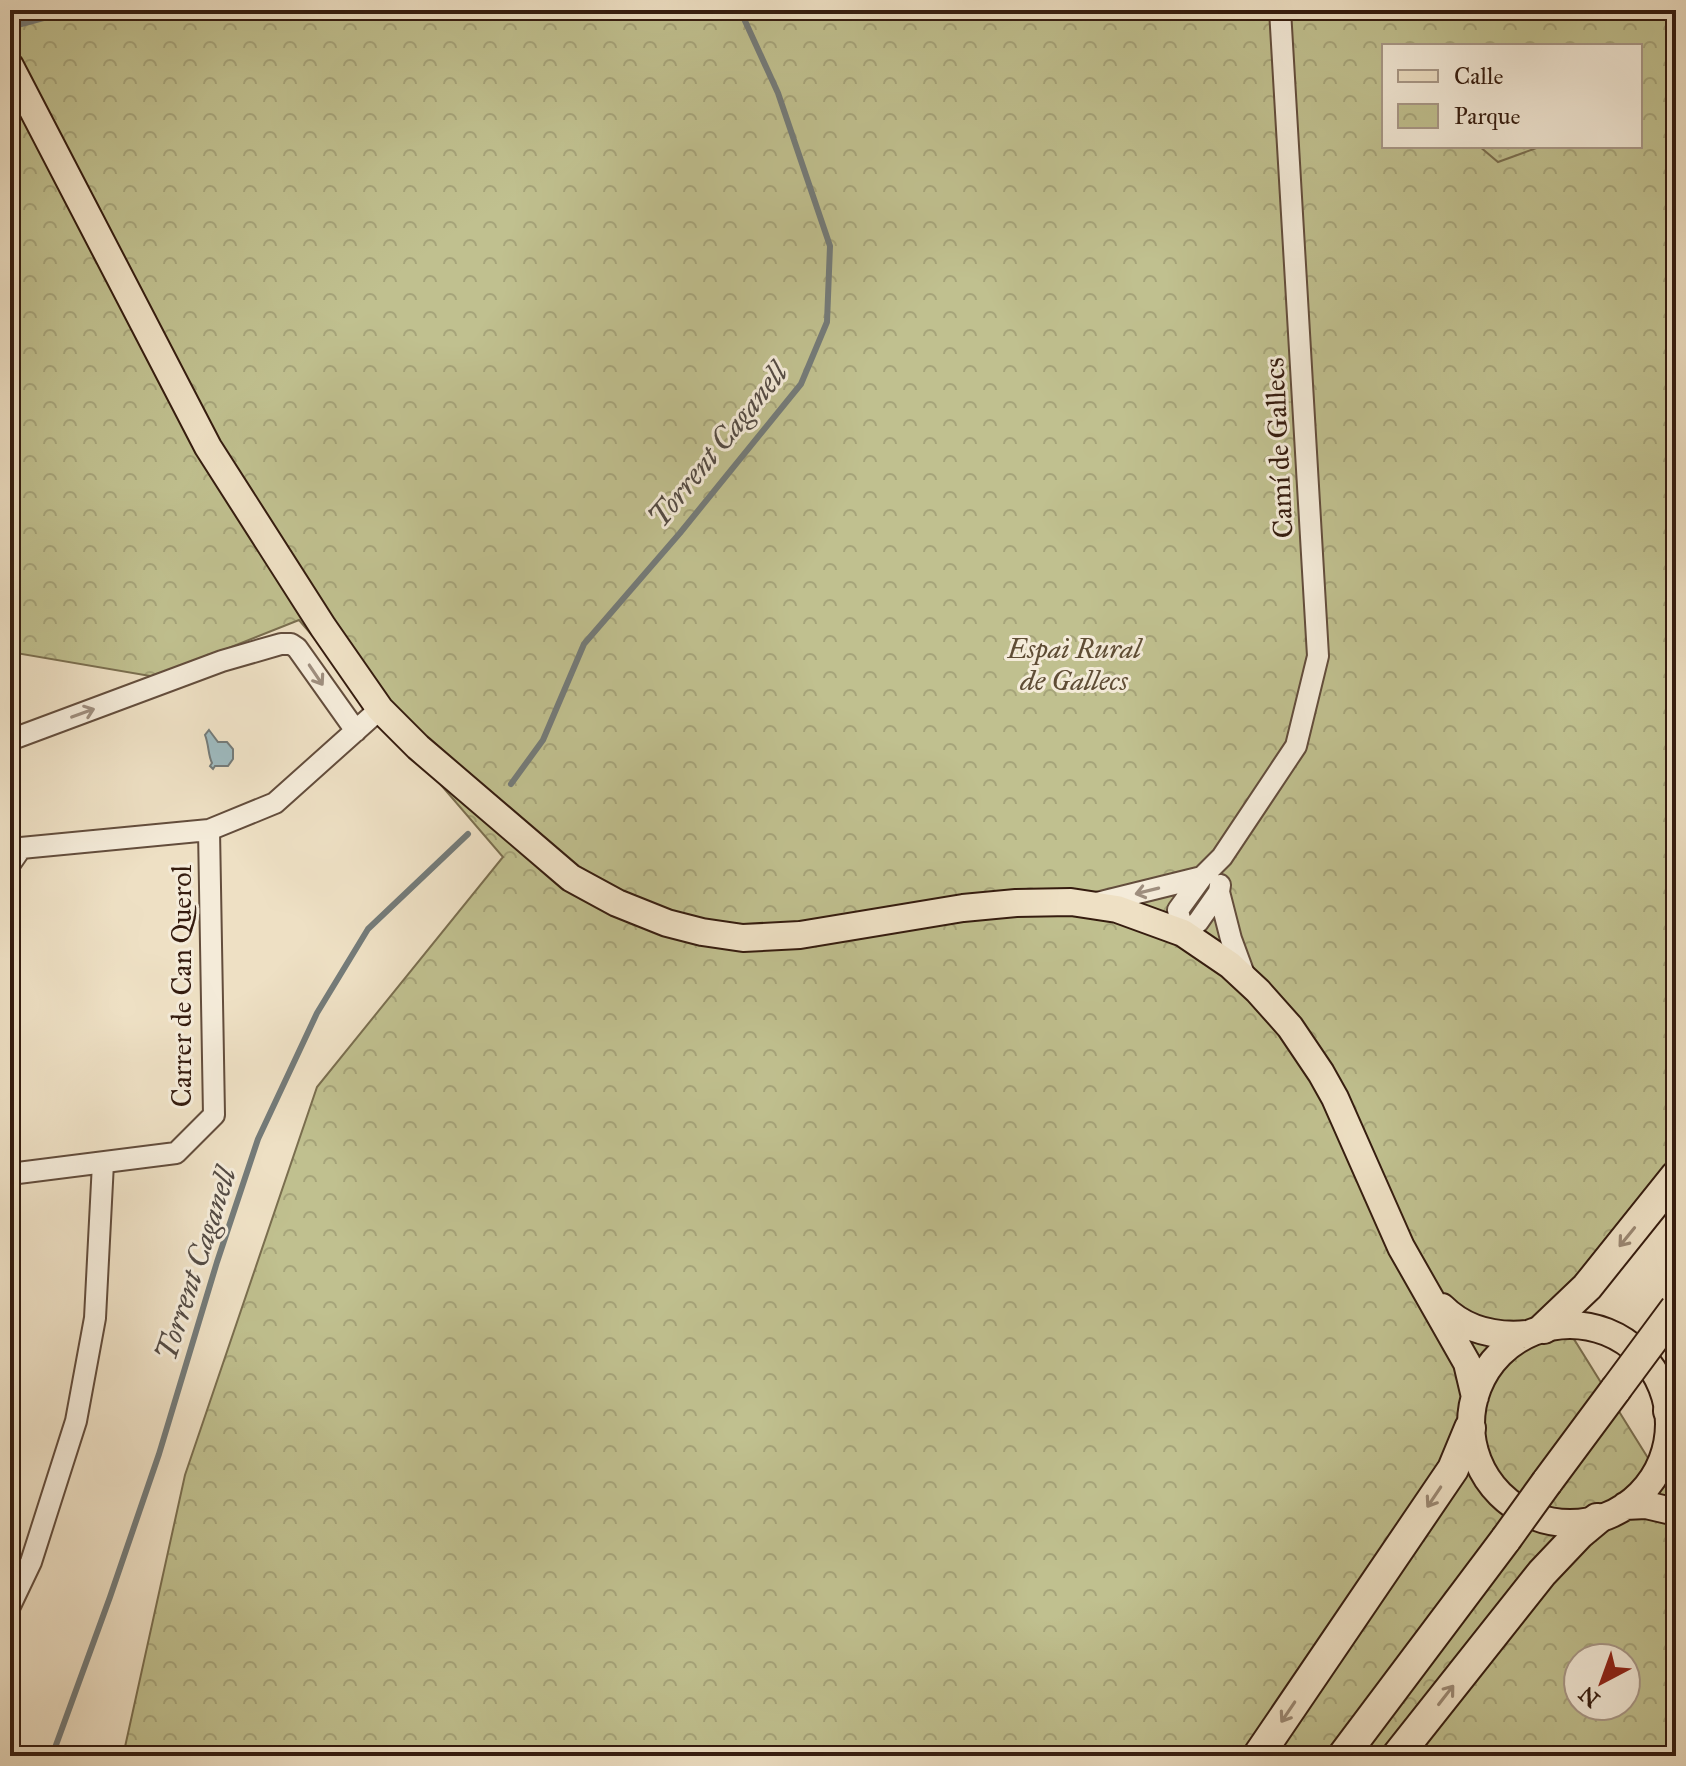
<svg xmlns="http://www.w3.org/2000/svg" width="1686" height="1766" font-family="'IM FELL Great Primer',serif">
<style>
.park{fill:url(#park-crowns);stroke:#7a6e4f;stroke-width:2;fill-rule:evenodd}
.garden{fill:url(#garden-dots);stroke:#7a6e4f;stroke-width:2}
.water{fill:#9ebabf;stroke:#747b79;stroke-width:2}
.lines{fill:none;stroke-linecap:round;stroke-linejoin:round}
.stream{stroke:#747b79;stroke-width:6}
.minor-casing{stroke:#634d3c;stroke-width:24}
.major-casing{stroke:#351c0f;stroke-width:30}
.highway-casing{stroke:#351c0f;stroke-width:34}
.minor{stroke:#f4ebd9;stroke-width:20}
.major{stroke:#eee0c4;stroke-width:26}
.highway{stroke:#eee0c4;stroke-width:30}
.highway-bridge-casing{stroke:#351c0f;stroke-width:34;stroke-linecap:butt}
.highway-bridge{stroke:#eee0c4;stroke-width:30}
.oneway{stroke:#9e8e7e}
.oneway2{stroke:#9b8873}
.labels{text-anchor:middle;stroke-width:6;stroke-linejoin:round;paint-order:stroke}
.street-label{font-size:28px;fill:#351c0f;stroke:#f4ebd9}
.park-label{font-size:28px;font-style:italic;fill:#5f4d35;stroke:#f4ebd9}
.water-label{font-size:30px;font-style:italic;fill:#544b44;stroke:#f4ebd9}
</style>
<defs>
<pattern id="park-crowns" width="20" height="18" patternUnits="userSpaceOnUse" patternTransform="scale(2)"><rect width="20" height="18" fill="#c0c08f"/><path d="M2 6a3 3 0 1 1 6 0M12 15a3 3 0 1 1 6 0" fill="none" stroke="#a6a47a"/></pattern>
<pattern id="garden-dots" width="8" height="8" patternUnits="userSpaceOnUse" patternTransform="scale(2)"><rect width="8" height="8" fill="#c0c08f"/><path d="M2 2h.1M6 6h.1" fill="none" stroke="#a6a47a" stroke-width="1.8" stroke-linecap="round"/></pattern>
</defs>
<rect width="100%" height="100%" fill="#eee0c4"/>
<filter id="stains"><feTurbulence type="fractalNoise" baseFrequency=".0025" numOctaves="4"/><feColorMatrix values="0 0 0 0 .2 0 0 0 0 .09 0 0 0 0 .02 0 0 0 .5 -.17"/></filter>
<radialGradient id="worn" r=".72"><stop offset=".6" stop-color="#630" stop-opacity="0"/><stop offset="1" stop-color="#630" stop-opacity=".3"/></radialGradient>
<path class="park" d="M 10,10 L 1676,10 L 1676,1157 L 1554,1307 L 1676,1503 L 1676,1756 L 123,1756 L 185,1475 L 317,1087 L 503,857 L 299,620 L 156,677 L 10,652 ZM 1384,46 L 1640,46 L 1640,146 L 1384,146 ZM 1578,1658 L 1626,1658 L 1626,1706 L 1578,1706 Z"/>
<path class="garden" d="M 1479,146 L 1542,146 L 1498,162 Z"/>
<path class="water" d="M 209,730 L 218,742 L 227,742 L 233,749 L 233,759 L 228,766 L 215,766 L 213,769 L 210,766 L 212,763 C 208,755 209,745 205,735 Z"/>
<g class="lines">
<path class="stream" d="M 10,27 L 73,10
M 511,784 L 543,740 L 584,644 L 680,533 L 801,384 L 827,322 L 830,246 L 778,93 L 740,10
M 52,1756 L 110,1597 L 159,1454 L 217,1262 L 258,1139 L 317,1013 L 368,929 L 468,834"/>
<defs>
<path id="minor" d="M 10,740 L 222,661 L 281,644 L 291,644 L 297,648 L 356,731
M 10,864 L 21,848 L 209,830 L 275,803 L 380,709
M 1220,885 L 1219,892 L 1231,939 L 1245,977
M 1219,892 L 1198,922 L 1183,933 L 1178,910 L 1202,877 L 1222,857 L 1296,746 L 1318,656 L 1280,10
M 1097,903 L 1202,877
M 10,1174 L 176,1153 L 214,1115 L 209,830
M 10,1606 L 31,1562 L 76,1421 L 95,1318 L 103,1163"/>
<path id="major" d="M 10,66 L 208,447 L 323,627 L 380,709 L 418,747 L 571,878 L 617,903 L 667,923 L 702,932 L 743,938 L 800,935 L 963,908 L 1016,903 L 1071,902 L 1117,909 L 1183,933 L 1230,965 L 1258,991 L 1290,1027 L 1321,1073 L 1335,1098 L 1401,1247 L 1467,1363 L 1475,1397
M 1442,1307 C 1465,1330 1495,1337 1527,1334
M1471 1424a99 99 0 1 1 198 0a99 99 0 1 1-198 0Z
M 1625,1506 L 1646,1505 L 1676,1512"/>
<path id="highway" d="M 1544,1328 L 1587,1287 L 1676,1176
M 1669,1411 L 1676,1397
M 1547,1482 L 1616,1389
M 1258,1756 L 1453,1469 L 1470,1428
M 1343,1756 L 1506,1539
M 1397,1756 L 1542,1573 L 1579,1534 L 1597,1519"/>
</defs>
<use href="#minor" class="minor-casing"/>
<use href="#major" class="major-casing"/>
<use href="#highway" class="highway-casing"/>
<use href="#minor" class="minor"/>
<use href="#major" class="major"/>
<use href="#highway" class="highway"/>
<defs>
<path id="highway-bridge" d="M 1616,1389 L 1676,1308
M 1506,1539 L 1547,1482"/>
</defs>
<use href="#highway-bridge" class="highway-bridge-casing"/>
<use href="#highway-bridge" class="highway-bridge"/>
</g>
<defs><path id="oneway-shaft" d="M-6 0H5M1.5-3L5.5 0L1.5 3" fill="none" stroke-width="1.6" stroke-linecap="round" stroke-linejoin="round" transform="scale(2)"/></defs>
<g class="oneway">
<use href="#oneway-shaft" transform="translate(316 675) rotate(56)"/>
<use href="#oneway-shaft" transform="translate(83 713) rotate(-20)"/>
<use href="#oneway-shaft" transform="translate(1147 891) rotate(166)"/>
</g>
<g class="oneway2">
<use href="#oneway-shaft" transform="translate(1627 1237) rotate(129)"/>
<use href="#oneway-shaft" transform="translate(1434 1497) rotate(124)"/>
<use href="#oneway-shaft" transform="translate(1446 1695) rotate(-52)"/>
<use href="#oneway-shaft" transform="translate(1288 1712) rotate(124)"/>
</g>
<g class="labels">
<g class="street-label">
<text transform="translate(1278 448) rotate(-93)" y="10">Camí de Gallecs</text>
<text transform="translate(181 986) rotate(-90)" y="10">Carrer de Can Querol</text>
</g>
<g class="park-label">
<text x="1074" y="658">Espai Rural<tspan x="1074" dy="32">de Gallecs</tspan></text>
</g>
<g class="water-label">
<text transform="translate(718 445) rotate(-51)" y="10">Torrent Caganell</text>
<text transform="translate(196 1264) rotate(-72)" y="10">Torrent Caganell</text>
</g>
</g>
<rect width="1686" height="1766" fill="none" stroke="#eee0c4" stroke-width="40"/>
<rect x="12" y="12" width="1662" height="1742" fill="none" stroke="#351c0f" stroke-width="4"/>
<rect x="20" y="20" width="1646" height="1726" fill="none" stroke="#351c0f" stroke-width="2"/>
<rect x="1382" y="44" width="260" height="104" fill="#f4ebd9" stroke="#a89888" stroke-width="2"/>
<rect x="1398" y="70" width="40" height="12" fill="#eee0c4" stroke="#a89888" stroke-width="2"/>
<text x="1454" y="84" font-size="24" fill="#351c0f">Calle</text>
<rect x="1398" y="104" width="40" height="24" fill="url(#park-crowns)" stroke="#a89888" stroke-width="2"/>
<text x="1454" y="124" font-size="24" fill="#351c0f">Parque</text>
<g transform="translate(1602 1682) rotate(221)"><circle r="38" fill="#f4ebd9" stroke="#a89888" stroke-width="2"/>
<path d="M0-6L14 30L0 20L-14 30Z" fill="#8f2418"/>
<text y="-12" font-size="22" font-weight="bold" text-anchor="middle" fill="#351c0f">N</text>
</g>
<rect width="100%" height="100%" filter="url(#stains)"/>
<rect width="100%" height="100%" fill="url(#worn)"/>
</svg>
